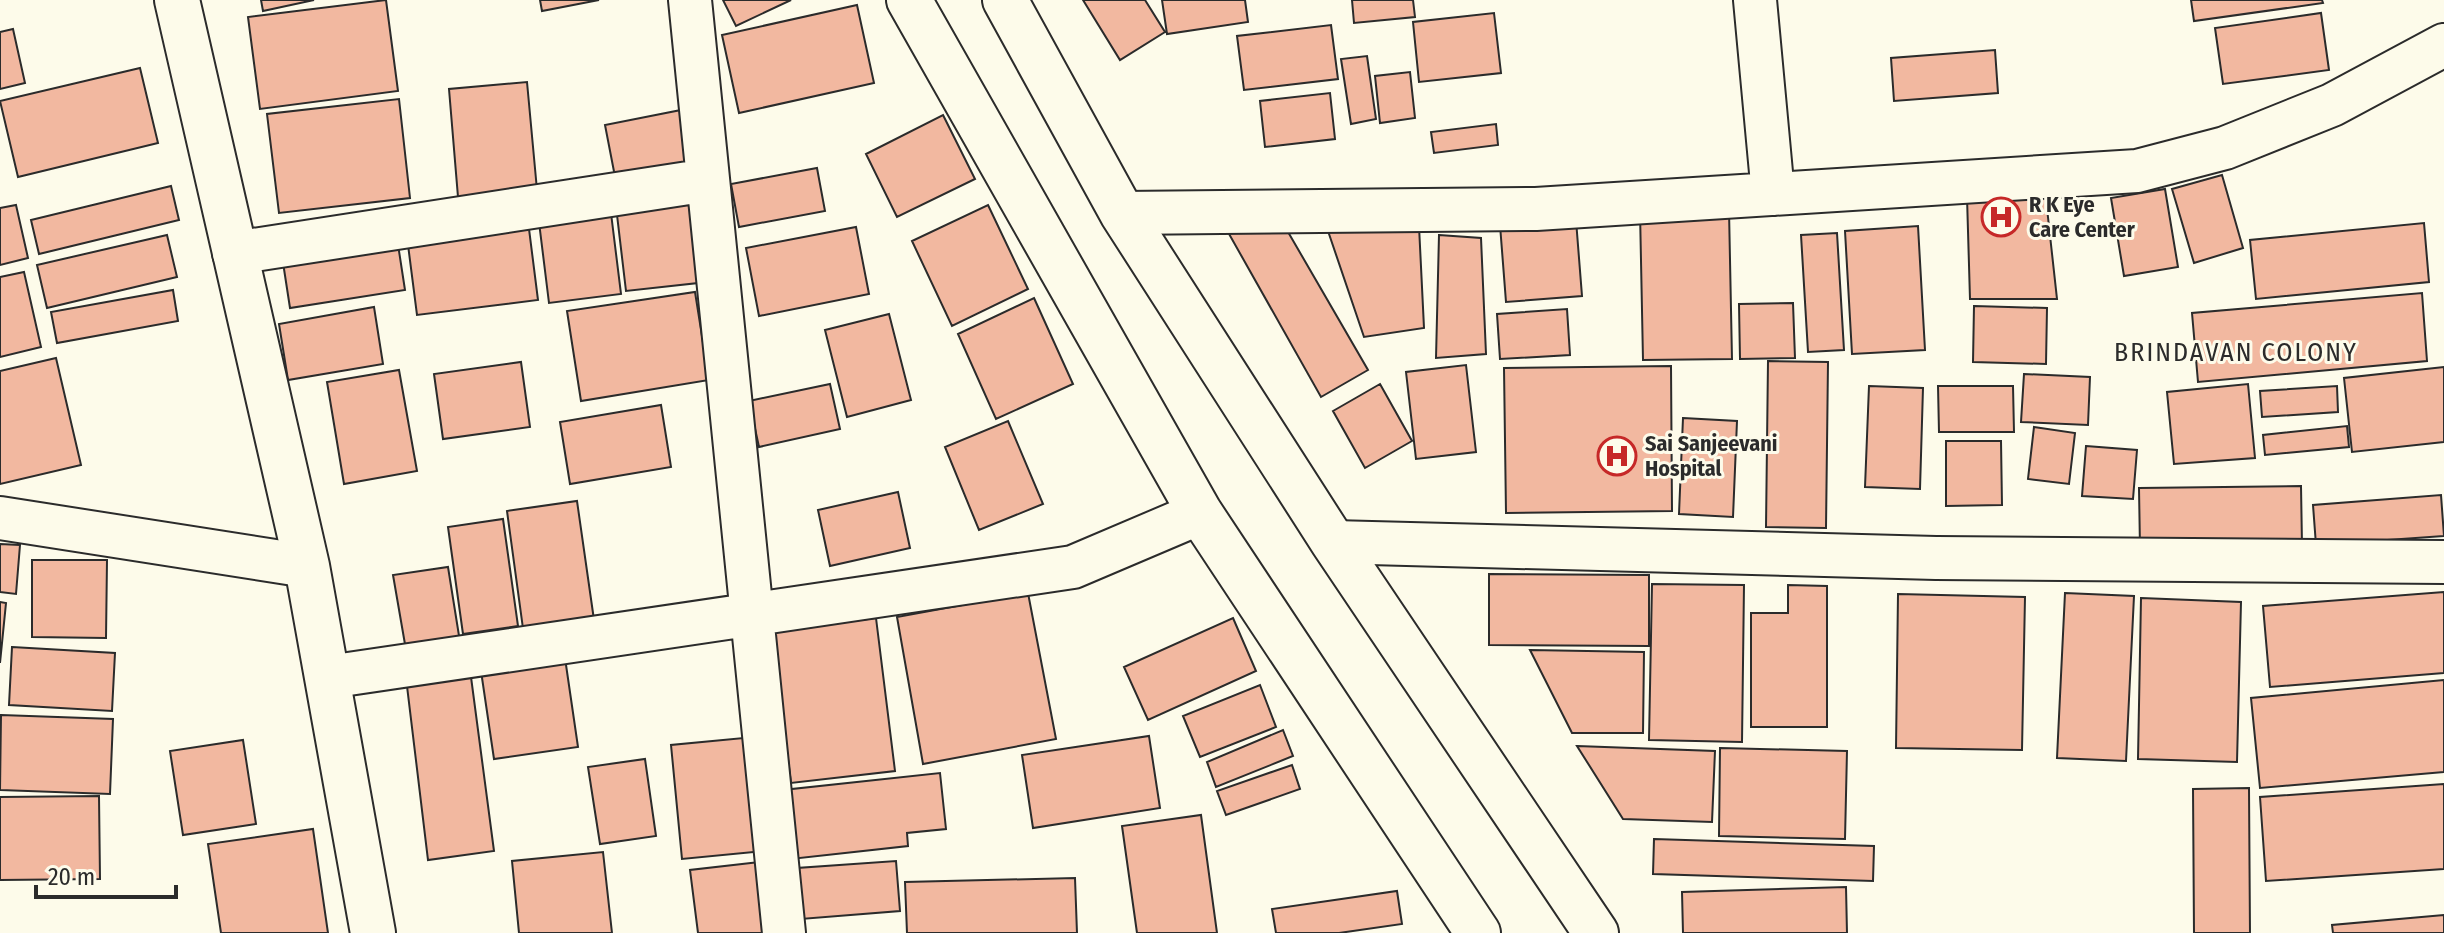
<svg xmlns="http://www.w3.org/2000/svg" width="2444" height="933" font-family="'Fira Sans Condensed',sans-serif">
<style>
.building{fill:#f2b8a0;stroke:#2b2b2b;stroke-width:2}
.lines{fill:none;stroke-linecap:round;stroke-linejoin:round}
.street-casing{stroke:#2b2b2b;stroke-width:46}
.secondary-casing{stroke:#2b2b2b;stroke-width:48}
.street{stroke:#fdfbea;stroke-width:42}
.secondary{stroke:#fdfbea;stroke-width:44}
.labels{text-anchor:middle;stroke-width:6;stroke-linejoin:round;paint-order:stroke}
.poi-label{font-size:22px;font-weight:bold;fill:#2b2b2b;stroke:#fdfbea;text-anchor:start}
.quarter-label{font-size:26px;letter-spacing:2px;fill:#2b2b2b;stroke:#fdfbea}
</style>
<rect width="100%" height="100%" fill="#fdfbea"/>
<path class="building" d="M 261,0 L 314,0 L 263,11 Z
M 386,0 L 398,91 L 260,109 L 248,17 Z
M 540,0 L 599,0 L 542,11 Z
M 723,0 L 791,0 L 736,26 Z
M 1083,0 L 1145,0 L 1165,32 L 1120,60 Z
M 1162,0 L 1245,0 L 1248,22 L 1167,34 Z
M 1352,0 L 1413,0 L 1415,17 L 1354,23 Z
M 2191,0 L 2322,0 L 2323,3 L 2194,21 Z
M 857,5 L 874,83 L 739,113 L 722,35 Z
M 1494,13 L 1501,73 L 1419,82 L 1413,22 Z
M 2321,13 L 2329,70 L 2223,84 L 2215,28 Z
M 1331,25 L 1338,79 L 1244,90 L 1237,36 Z
M 13,29 L 25,83 L 0,89 L 0,32 Z
M 1995,50 L 1998,93 L 1894,101 L 1891,58 Z
M 1367,56 L 1376,119 L 1351,124 L 1341,59 Z
M 140,68 L 158,143 L 18,177 L 0,101 Z
M 1410,72 L 1415,118 L 1380,123 L 1375,76 Z
M 527,82 L 537,190 L 458,197 L 449,89 Z
M 1330,93 L 1335,139 L 1265,147 L 1260,101 Z
M 399,99 L 410,198 L 279,213 L 267,114 Z
M 681,110 L 692,172 L 617,187 L 605,125 Z
M 943,115 L 975,179 L 897,217 L 866,154 Z
M 1496,124 L 1498,145 L 1434,153 L 1431,132 Z
M 817,168 L 825,211 L 739,227 L 731,184 Z
M 2222,175 L 2243,248 L 2194,263 L 2172,189 Z
M 171,186 L 179,220 L 39,254 L 31,220 Z
M 696,189 L 707,282 L 626,291 L 615,198 Z
M 2165,189 L 2178,267 L 2124,276 L 2111,198 Z
M 2045,190 L 2057,299 L 1970,299 L 1967,197 Z
M 16,205 L 28,258 L 0,265 L 0,208 Z
M 610,205 L 621,294 L 549,303 L 538,214 Z
M 988,205 L 1028,289 L 952,326 L 912,241 Z
M 1729,210 L 1732,359 L 1643,360 L 1640,211 Z
M 1576,220 L 1582,296 L 1506,302 L 1500,225 Z
M 528,221 L 538,300 L 417,315 L 407,237 Z
M 2424,223 L 2429,282 L 2256,299 L 2250,240 Z
M 1224,225 L 1284,225 L 1368,370 L 1321,397 Z
M 1419,226 L 1424,328 L 1364,337 L 1328,231 Z
M 1918,226 L 1925,350 L 1852,354 L 1845,231 Z
M 856,227 L 869,294 L 759,316 L 746,248 Z
M 1837,233 L 1844,350 L 1808,352 L 1801,235 Z
M 167,235 L 177,277 L 47,308 L 37,265 Z
M 1439,235 L 1481,238 L 1486,354 L 1436,358 Z
M 397,238 L 405,290 L 290,308 L 282,256 Z
M 24,272 L 41,347 L 0,357 L 0,277 Z
M 173,290 L 178,321 L 57,343 L 51,312 Z
M 695,292 L 709,380 L 581,401 L 567,311 Z
M 2422,293 L 2427,361 L 2198,382 L 2192,313 Z
M 1034,298 L 1073,384 L 996,419 L 958,334 Z
M 1793,303 L 1795,358 L 1740,359 L 1739,304 Z
M 1974,306 L 2047,308 L 2046,364 L 1973,362 Z
M 374,307 L 383,364 L 288,380 L 279,324 Z
M 1567,309 L 1570,355 L 1500,359 L 1497,314 Z
M 889,314 L 911,400 L 847,417 L 825,330 Z
M 56,358 L 81,465 L 0,484 L 0,371 Z
M 1768,361 L 1828,362 L 1826,528 L 1766,527 Z
M 521,362 L 530,427 L 443,439 L 434,374 Z
M 1466,365 L 1476,452 L 1416,459 L 1406,372 Z
M 1671,366 L 1672,511 L 1506,513 L 1504,368 Z
M 2444,367 L 2444,442 L 2352,452 L 2344,378 Z
M 399,370 L 417,471 L 344,484 L 327,382 Z
M 2024,374 L 2090,377 L 2088,425 L 2021,422 Z
M 830,384 L 840,429 L 759,447 L 749,401 Z
M 1380,384 L 1412,441 L 1365,468 L 1333,411 Z
M 2248,384 L 2255,458 L 2174,464 L 2167,392 Z
M 1869,386 L 1923,388 L 1920,489 L 1865,487 Z
M 1938,386 L 2013,386 L 2014,432 L 1939,432 Z
M 2337,386 L 2338,412 L 2262,417 L 2260,391 Z
M 661,405 L 671,467 L 570,484 L 560,422 Z
M 1683,418 L 1737,421 L 1733,517 L 1679,514 Z
M 1008,421 L 1043,504 L 979,530 L 945,447 Z
M 2347,426 L 2349,447 L 2265,455 L 2263,435 Z
M 2034,427 L 2075,433 L 2069,484 L 2028,479 Z
M 1946,441 L 2001,441 L 2002,505 L 1946,506 Z
M 2086,446 L 2137,450 L 2133,499 L 2082,496 Z
M 2301,486 L 2302,545 L 2140,548 L 2139,488 Z
M 898,492 L 910,548 L 830,566 L 818,510 Z
M 2441,495 L 2444,536 L 2316,545 L 2313,505 Z
M 577,501 L 595,627 L 524,636 L 507,511 Z
M 503,519 L 518,626 L 463,634 L 448,527 Z
M 0,544 L 20,545 L 16,594 L 0,592 Z
M 32,560 L 107,560 L 106,638 L 32,637 Z
M 448,567 L 460,642 L 406,650 L 393,575 Z
M 1489,574 L 1649,575 L 1649,646 L 1489,645 Z
M 1652,584 L 1744,585 L 1742,742 L 1649,740 Z
M 1788,585 L 1827,586 L 1827,727 L 1751,727 L 1751,613 L 1788,613 Z
M 2444,592 L 2444,673 L 2270,687 L 2263,606 Z
M 1028,593 L 1056,739 L 923,764 L 897,617 Z
M 2065,593 L 2134,596 L 2126,761 L 2057,758 Z
M 1898,594 L 2025,597 L 2022,750 L 1896,748 Z
M 2141,598 L 2241,602 L 2237,762 L 2138,759 Z
M 0,602 L 6,603 L 0,663 Z
M 876,618 L 895,771 L 791,783 L 772,631 Z
M 1233,618 L 1256,671 L 1148,720 L 1124,667 Z
M 12,647 L 115,653 L 112,711 L 9,705 Z
M 1530,650 L 1644,652 L 1643,733 L 1572,733 Z
M 565,658 L 578,747 L 494,759 L 481,671 Z
M 471,677 L 494,851 L 428,860 L 407,686 Z
M 2444,680 L 2444,772 L 2260,788 L 2251,698 Z
M 1260,685 L 1276,727 L 1200,757 L 1183,716 Z
M 1,715 L 113,719 L 110,794 L 0,790 Z
M 1283,730 L 1293,756 L 1216,787 L 1207,762 Z
M 1149,736 L 1160,808 L 1033,828 L 1022,755 Z
M 754,737 L 765,851 L 682,859 L 671,745 Z
M 243,740 L 256,824 L 183,835 L 170,751 Z
M 1577,746 L 1715,751 L 1712,822 L 1623,819 Z
M 1720,748 L 1847,751 L 1845,839 L 1719,836 Z
M 645,759 L 656,836 L 600,844 L 588,767 Z
M 1292,765 L 1300,789 L 1226,815 L 1217,791 Z
M 940,773 L 946,829 L 907,833 L 908,846 L 791,859 L 783,790 Z
M 2444,784 L 2444,869 L 2266,881 L 2260,797 Z
M 2249,788 L 2250,933 L 2194,933 L 2193,789 Z
M 99,796 L 100,879 L 0,880 L 0,797 Z
M 1201,815 L 1217,933 L 1137,933 L 1122,826 Z
M 313,829 L 328,933 L 221,933 L 208,844 Z
M 1654,839 L 1874,846 L 1873,881 L 1653,874 Z
M 603,852 L 612,933 L 519,933 L 512,861 Z
M 768,861 L 776,933 L 698,933 L 690,870 Z
M 896,861 L 900,911 L 801,919 L 797,868 Z
M 1075,878 L 1077,933 L 907,933 L 905,882 Z
M 1846,887 L 1847,933 L 1683,933 L 1682,892 Z
M 1397,891 L 1402,924 L 1339,933 L 1276,933 L 1272,909 Z
M 2444,915 L 2444,933 L 2333,933 L 2332,925 Z"/>
<g class="lines">
<defs>
<path id="street" d="M 690,0 L 784,933
M 1755,0 L 1773,194
M 1122,213 L 1536,209 L 2137,171 L 2225,148 L 2332,105 L 2444,45
M 234,253 L 708,180
M 0,518 L 307,566
M 1333,542 L 1936,558 L 2444,562
M 328,677 L 1073,567 L 1200,513"/>
<path id="secondary" d="M 177,0 L 307,566 L 373,933
M 909,0 L 1200,513 L 1478,933
M 1005,0 L 1122,213 L 1333,542 L 1596,933"/>
</defs>
<use href="#street" class="street-casing"/>
<use href="#secondary" class="secondary-casing"/>
<use href="#street" class="street"/>
<use href="#secondary" class="secondary"/>
</g>
<defs>
<symbol id="hospital-ring" viewBox="-11 -11 22 22"><circle r="9.5" fill="#fdfbea" stroke="#c62828" stroke-width="1.5"/><path d="M-5-5h3v3.5h4V-5h3V5h-3V1.5h-4V5h-3Z" fill="#c62828"/></symbol>
</defs>
<g fill-rule="evenodd">
<use href="#hospital-ring" x="1979" y="195" width="44" height="44"/>
<use href="#hospital-ring" x="1595" y="434" width="44" height="44"/>
</g>
<g class="labels">
<g class="poi-label">
<text x="2029" y="212">R K Eye<tspan x="2029" dy="25">Care Center</tspan></text>
<text x="1645" y="451">Sai Sanjeevani<tspan x="1645" dy="25">Hospital</tspan></text>
</g>
<g class="quarter-label">
<text x="2236" y="361">BRINDAVAN COLONY</text>
</g>
</g>
<path d="M36 885v12h140v-12" fill="none" stroke="#2b2b2b" stroke-width="4"/>
<text x="48" y="885" font-size="24" fill="#2b2b2b" stroke="#fdfbea" stroke-width="6" paint-order="stroke">20 m</text>
</svg>
